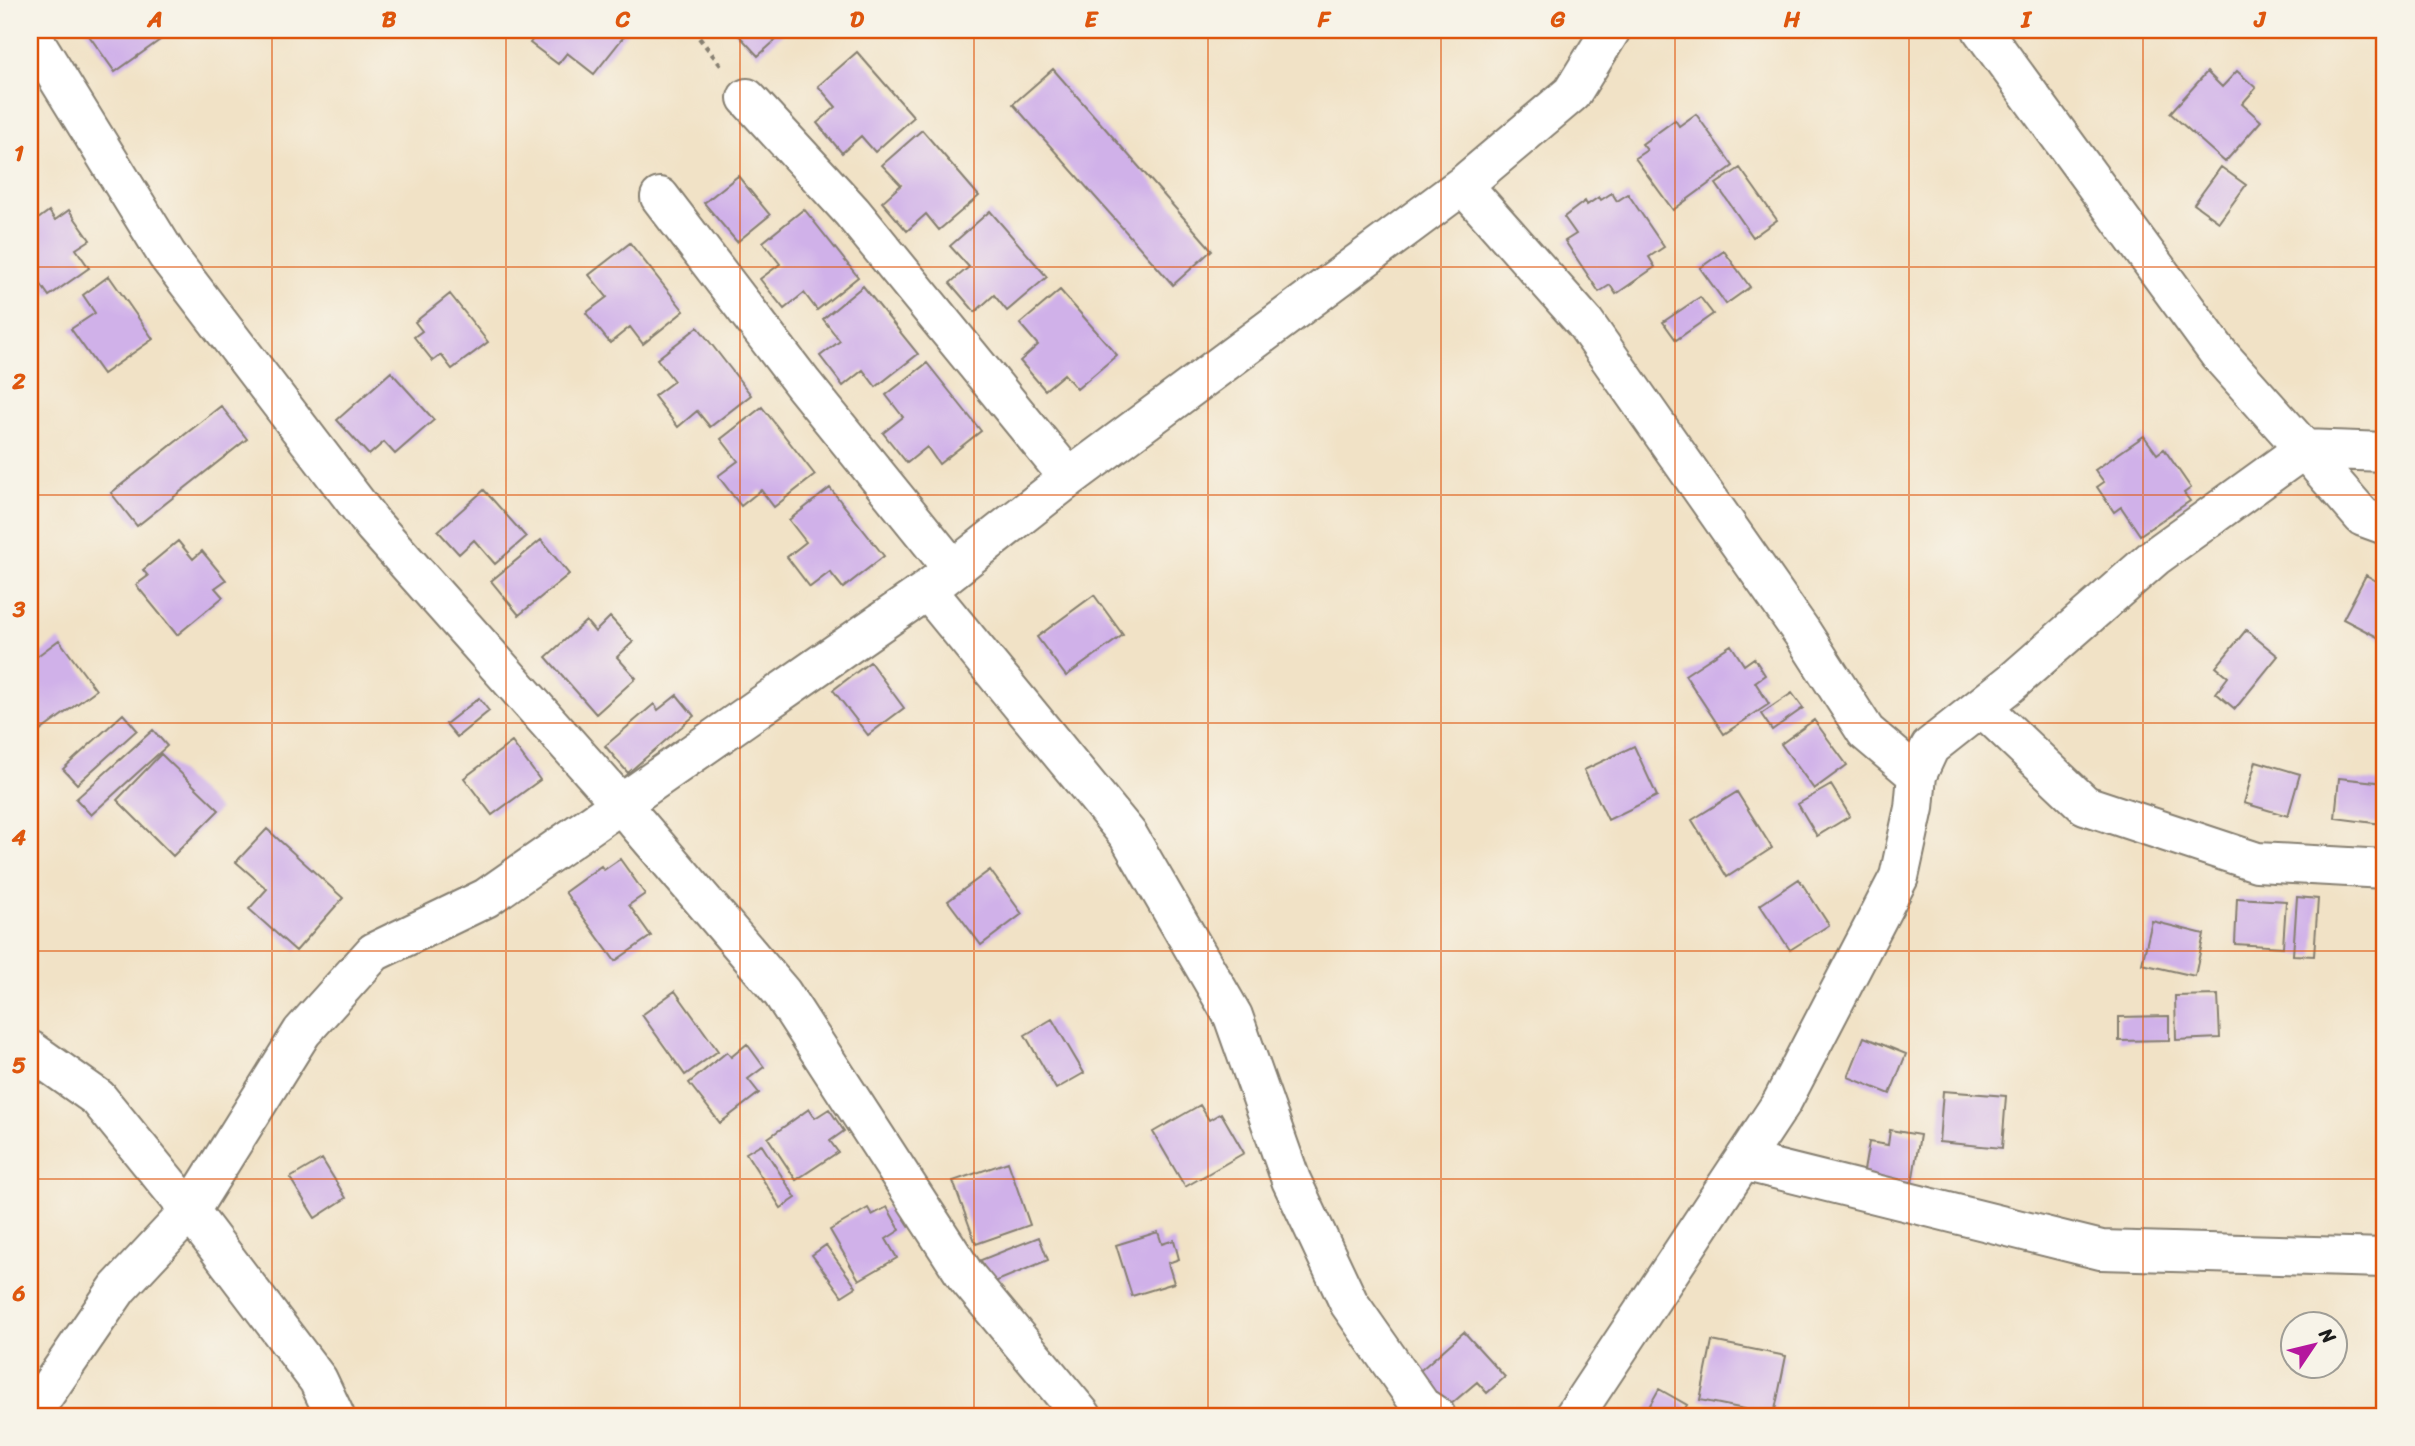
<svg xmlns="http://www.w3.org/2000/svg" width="2415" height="1446" font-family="Sriracha,sans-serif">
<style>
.building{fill:#d0b1e9}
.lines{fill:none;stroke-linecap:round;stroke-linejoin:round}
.minor-casing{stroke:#867f71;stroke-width:42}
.path{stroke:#867f71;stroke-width:4.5;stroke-dasharray:5 5;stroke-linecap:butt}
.minor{stroke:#fff;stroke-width:38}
.grid{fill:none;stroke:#de560d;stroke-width:2;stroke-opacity:0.55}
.neatline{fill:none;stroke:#de560d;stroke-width:2.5}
.grid-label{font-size:23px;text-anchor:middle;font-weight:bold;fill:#de560d}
</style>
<rect width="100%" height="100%" fill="#f7f3e8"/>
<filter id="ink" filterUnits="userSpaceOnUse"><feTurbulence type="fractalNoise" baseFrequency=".0143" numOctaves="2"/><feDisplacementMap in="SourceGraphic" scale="14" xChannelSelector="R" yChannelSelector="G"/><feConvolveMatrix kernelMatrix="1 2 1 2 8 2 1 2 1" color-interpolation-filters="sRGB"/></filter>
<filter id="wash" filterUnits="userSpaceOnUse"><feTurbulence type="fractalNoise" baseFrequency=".00686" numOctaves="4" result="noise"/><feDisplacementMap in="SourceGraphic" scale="28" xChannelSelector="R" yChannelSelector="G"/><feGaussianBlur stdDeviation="1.57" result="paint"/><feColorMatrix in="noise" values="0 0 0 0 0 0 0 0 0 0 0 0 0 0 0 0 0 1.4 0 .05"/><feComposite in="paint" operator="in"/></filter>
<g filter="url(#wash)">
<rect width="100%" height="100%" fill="#f1e2c6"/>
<g id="blocks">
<path class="building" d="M 85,30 L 174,30 L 115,72 Z
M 540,30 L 629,30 L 594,74 L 567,53 L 558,64 L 530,43 Z
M 734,30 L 787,30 L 758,56 Z
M 857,52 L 914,117 L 875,152 L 861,136 L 842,153 L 817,123 L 836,107 L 818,86 Z
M 1053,69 L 1212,250 L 1173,285 L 1013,104 Z
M 2237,71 L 2256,88 L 2242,104 L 2261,121 L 2225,162 L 2170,113 L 2207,72 L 2222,87 Z
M 1696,114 L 1733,166 L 1673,210 L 1635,158 L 1647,150 L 1642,144 L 1675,120 L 1679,126 Z
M 922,130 L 979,196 L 939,230 L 926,214 L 907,231 L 882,202 L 901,185 L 882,165 Z
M 2221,167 L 2246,185 L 2219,222 L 2194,204 Z
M 1740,168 L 1777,220 L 1753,237 L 1716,184 Z
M 738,176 L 770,215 L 737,242 L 704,203 Z
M 1612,193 L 1617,201 L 1628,194 L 1664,247 L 1649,257 L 1655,267 L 1616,294 L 1610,285 L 1599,292 L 1565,241 L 1576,234 L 1564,217 L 1585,201 L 1587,205 L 1599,197 L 1601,200 Z
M 804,209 L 858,277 L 817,310 L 804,293 L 784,309 L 760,279 L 780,264 L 763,242 Z
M 69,210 L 90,240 L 76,249 L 89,268 L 49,296 L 30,269 L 30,225 L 49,211 L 55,220 Z
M 990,211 L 1047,277 L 1007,311 L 994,295 L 975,312 L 950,283 L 969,267 L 950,246 Z
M 630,243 L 684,311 L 643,344 L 630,327 L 610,343 L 586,313 L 607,297 L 589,275 Z
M 1724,251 L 1750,287 L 1726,304 L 1700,268 Z
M 109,276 L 153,339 L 103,374 L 71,329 L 95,313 L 83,295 Z
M 863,286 L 918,354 L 876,387 L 863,370 L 843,386 L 820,356 L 840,341 L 823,319 Z
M 1060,290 L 1117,355 L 1077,389 L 1064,374 L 1045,390 L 1020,361 L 1038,345 L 1020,324 Z
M 450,294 L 488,342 L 452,369 L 441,355 L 433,361 L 414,337 L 422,331 L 415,322 Z
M 1700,297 L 1713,314 L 1676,340 L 1663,322 Z
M 698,327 L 751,395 L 710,427 L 697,411 L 678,427 L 654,396 L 674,381 L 657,359 Z
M 927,363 L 981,431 L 939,464 L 927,447 L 907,463 L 883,433 L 903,417 L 886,395 Z
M 391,372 L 434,420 L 395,454 L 384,442 L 369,455 L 337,420 Z
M 221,406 L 247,439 L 137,526 L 111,493 Z
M 762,407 L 815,475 L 774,507 L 761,490 L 741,506 L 718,476 L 738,461 L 721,439 Z
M 2144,436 L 2157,454 L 2164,449 L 2191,488 L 2184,493 L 2190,501 L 2140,535 L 2121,507 L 2114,512 L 2097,487 L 2104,482 L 2095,470 Z
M 830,488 L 884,556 L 843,588 L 830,572 L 810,587 L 787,557 L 806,542 L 789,520 Z
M 484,490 L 526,537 L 495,564 L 474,540 L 459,554 L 438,531 Z
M 541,540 L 569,574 L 519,615 L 491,581 Z
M 178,541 L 193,559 L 202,551 L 226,580 L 215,588 L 223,597 L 177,635 L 136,585 L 148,576 L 143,570 Z
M 2366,575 L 2385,586 L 2385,641 L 2343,619 Z
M 1094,595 L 1123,635 L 1066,676 L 1037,637 Z
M 610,617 L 633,642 L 617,657 L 636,678 L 596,714 L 546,657 L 586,621 L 595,632 Z
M 2246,630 L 2278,656 L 2235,709 L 2216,693 L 2228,677 L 2216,667 Z
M 59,640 L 96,690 L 32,737 L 30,658 L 32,660 Z
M 1731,645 L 1744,665 L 1754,658 L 1765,675 L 1755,682 L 1769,704 L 1724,734 L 1685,675 Z
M 870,662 L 904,708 L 868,735 L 833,690 Z
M 1792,693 L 1803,708 L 1772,730 L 1761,714 Z
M 677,695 L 694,716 L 628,773 L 605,746 L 654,704 L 658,710 Z
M 479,698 L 489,711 L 457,737 L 446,724 Z
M 123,714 L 137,730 L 77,784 L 63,769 Z
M 1814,720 L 1847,765 L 1814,789 L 1781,744 Z
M 153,730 L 167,746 L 91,815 L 76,799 Z
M 512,742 L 540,780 L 492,815 L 464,778 Z
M 1634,746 L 1657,796 L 1608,820 L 1584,770 Z
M 161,754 L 219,810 L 173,856 L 117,800 Z
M 2256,761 L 2300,774 L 2288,816 L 2244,803 Z
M 2339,778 L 2385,783 L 2382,824 L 2335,818 Z
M 1831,785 L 1850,816 L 1817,836 L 1798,804 Z
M 1737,792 L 1772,848 L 1727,877 L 1692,820 Z
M 267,829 L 343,898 L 296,951 L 249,909 L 267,889 L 236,862 Z
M 620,859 L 645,894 L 629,905 L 651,936 L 615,961 L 565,892 L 601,866 L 604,870 Z
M 990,870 L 1022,914 L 981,945 L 948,901 Z
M 1799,879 L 1829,925 L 1790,950 L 1760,905 Z
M 2297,897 L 2318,899 L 2314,956 L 2293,955 Z
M 2237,898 L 2286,901 L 2283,947 L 2235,944 Z
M 2152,921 L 2204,934 L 2195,976 L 2142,964 Z
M 675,991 L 718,1051 L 685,1075 L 642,1015 Z
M 2218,995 L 2220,1038 L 2176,1040 L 2175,996 Z
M 2169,1016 L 2169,1040 L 2119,1041 L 2119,1017 Z
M 1052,1019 L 1084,1073 L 1056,1089 L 1025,1035 Z
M 1864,1037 L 1906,1054 L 1890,1094 L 1848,1077 Z
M 747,1044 L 764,1067 L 748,1079 L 759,1093 L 720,1123 L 689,1083 L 727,1052 L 731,1057 Z
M 1943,1091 L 2006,1096 L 2002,1148 L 1939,1142 Z
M 1200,1105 L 1209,1120 L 1221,1113 L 1244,1153 L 1185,1187 L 1153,1132 Z
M 809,1109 L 815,1118 L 829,1109 L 844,1131 L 830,1141 L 838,1152 L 796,1180 L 768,1138 Z
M 1890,1130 L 1920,1135 L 1911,1189 L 1862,1182 L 1869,1142 L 1888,1145 Z
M 761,1144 L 796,1198 L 781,1208 L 746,1153 Z
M 322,1159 L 346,1198 L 315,1218 L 290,1178 Z
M 1008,1162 L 1030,1225 L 976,1244 L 953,1181 Z
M 887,1207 L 900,1230 L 886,1239 L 897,1258 L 859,1280 L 830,1230 L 868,1208 L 872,1215 Z
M 1158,1232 L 1162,1244 L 1174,1240 L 1179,1259 L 1168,1263 L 1174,1283 L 1132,1296 L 1116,1245 Z
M 1039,1237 L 1048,1260 L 990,1284 L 981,1260 Z
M 826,1245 L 856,1287 L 842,1296 L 812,1255 Z
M 1464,1332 L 1505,1377 L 1487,1393 L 1477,1382 L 1444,1410 L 1414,1376 Z
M 1712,1341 L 1786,1356 L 1774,1415 L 1700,1400 Z
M 1659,1389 L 1687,1405 L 1681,1416 L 1654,1416 L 1646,1412 Z"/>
</g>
</g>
<g filter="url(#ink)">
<use href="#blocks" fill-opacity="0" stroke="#867f71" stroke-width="2"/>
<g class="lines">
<defs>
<path id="minor" d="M 30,33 L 167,255 L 374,526 L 620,803 L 782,993 L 965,1275 L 1082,1416
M 747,98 L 852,212 L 1069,478
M 1463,185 L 1585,323 L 1803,634 L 1866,732 L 1917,775
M 660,197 L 803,384 L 952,568
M 2304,449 L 2363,517 L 2385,525
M 2304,449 L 2385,452
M 927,590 L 1128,835 L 1233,1016 L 1291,1180 L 1349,1303 L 1421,1406 L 1436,1416
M 1982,707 L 2085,805 L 2257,862 L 2385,869
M 30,1050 L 98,1098 L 190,1211 L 318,1380 L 335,1416
M 1743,1161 L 2101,1250 L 2385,1258
M 30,1416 L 118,1288 L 190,1211 L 302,1032 L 374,952 L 486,898 L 927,590 L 1069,478 L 1463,185 L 1572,93 L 1611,30
M 1574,1416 L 1782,1102 L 1899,877 L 1914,808 L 1917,775 L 1930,747 L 2011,683 L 2156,556 L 2304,449 L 2219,354 L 1982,30"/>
</defs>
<use href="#minor" class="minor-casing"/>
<path class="path" d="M 693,30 L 723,68"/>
<use href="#minor" class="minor"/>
</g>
</g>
<path class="grid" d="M 272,30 L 272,1416M 506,30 L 506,1416M 740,30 L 740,1416M 974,30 L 974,1416M 1208,30 L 1208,1416M 1441,30 L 1441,1416M 1675,30 L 1675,1416M 1909,30 L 1909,1416M 2143,30 L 2143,1416M 30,267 L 2385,267M 30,495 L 2385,495M 30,723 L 2385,723M 30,951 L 2385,951M 30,1179 L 2385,1179"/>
<rect width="2415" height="1446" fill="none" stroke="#f7f3e8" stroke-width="77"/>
<g transform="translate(2314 1345) rotate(55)"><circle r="33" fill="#f7f3e8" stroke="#9f9d96" stroke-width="2"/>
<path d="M0-5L12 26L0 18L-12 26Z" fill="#b5179e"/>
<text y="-10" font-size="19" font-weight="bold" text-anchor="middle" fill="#1c1c1c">N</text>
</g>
<rect x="38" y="38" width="2338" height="1370" class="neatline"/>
<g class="grid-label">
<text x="155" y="27">A</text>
<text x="389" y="27">B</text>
<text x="623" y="27">C</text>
<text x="857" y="27">D</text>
<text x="1091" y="27">E</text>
<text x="1324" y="27">F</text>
<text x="1558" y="27">G</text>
<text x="1792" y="27">H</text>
<text x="2026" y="27">I</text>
<text x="2260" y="27">J</text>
<text x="19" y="161">1</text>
<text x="19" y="389">2</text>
<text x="19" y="617">3</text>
<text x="19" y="845">4</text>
<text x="19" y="1073">5</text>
<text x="19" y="1301">6</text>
</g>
</svg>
